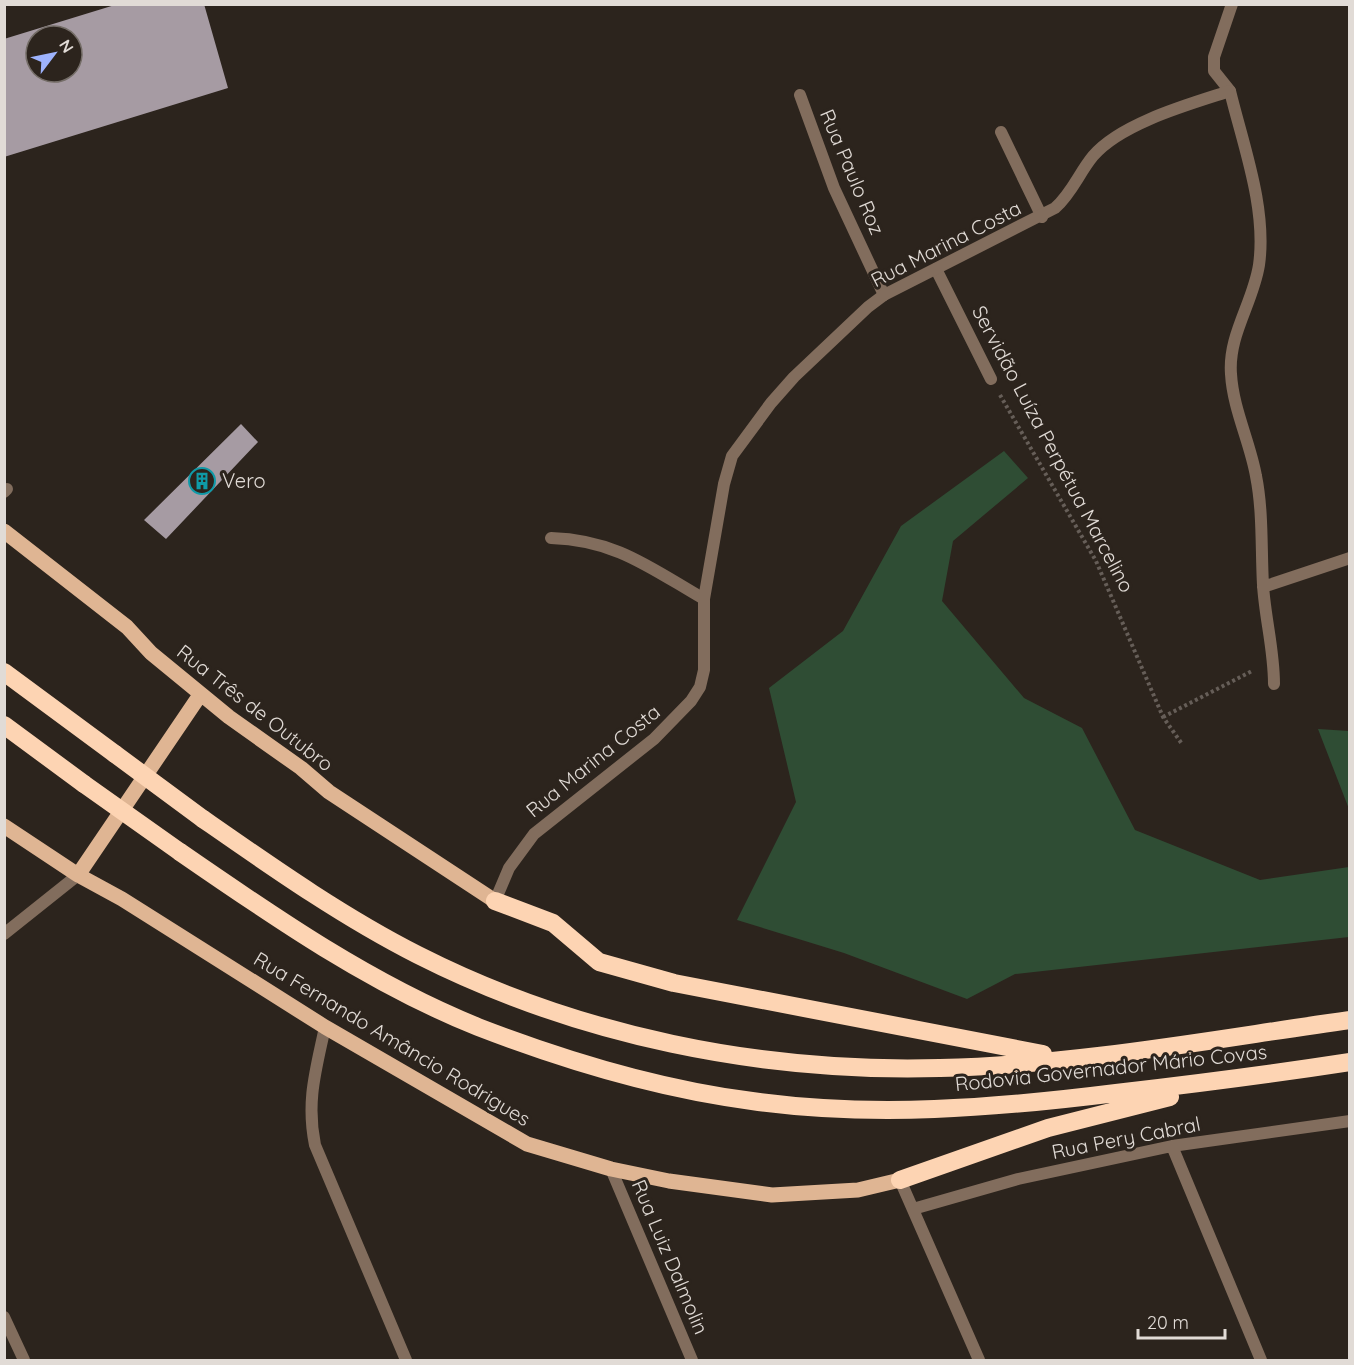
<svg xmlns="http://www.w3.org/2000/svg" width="1354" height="1365" font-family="Quicksand,sans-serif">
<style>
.green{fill:#2f4d34}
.building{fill:#a69ba3;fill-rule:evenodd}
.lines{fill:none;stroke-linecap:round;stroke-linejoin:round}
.path{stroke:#665e58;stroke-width:4;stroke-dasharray:3 3;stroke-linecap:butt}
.service{stroke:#826d5d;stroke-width:12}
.minor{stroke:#826d5d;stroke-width:12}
.primary{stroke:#dfb593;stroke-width:15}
.motorway{stroke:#fdd4b3;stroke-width:18}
.motorway-bridge{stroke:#fdd4b3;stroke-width:18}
.labels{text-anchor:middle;stroke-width:6;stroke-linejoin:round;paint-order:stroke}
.street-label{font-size:20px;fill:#e1dbd6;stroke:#2c241d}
.poi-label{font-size:20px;fill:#e1dbd6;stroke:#2c241d;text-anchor:start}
</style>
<rect width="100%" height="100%" fill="#2c241d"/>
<path class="green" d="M 1004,451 L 1028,478 L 953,541 L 942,601 L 1024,698 L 1082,728 L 1135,830 L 1260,880 L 1349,867 L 1349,937 L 1015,974 L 967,999 L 844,953 L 737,920 L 796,802 L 769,688 L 843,631 L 901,526 Z
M 1318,729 L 1349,731 L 1349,809 Z"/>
<path class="building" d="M 118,4 L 204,4 L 228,88 L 4,157 L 4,39 ZM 36,36 L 72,36 L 72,72 L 36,72 Z
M 241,424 L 258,442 L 166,539 L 144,520 Z"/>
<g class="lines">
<path class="path" d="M 1000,395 L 1096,561 L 1163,717 L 1182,744
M 1163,717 L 1252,671"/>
<path class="service" d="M 1230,91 L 1214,71 L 1214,57 L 1232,4
M 800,95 L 834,188 L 884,295
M 1001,132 L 1042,217
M 936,269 L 991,379
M 4,492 L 7,489
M 551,538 C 616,540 650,568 704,599"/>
<path class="minor" d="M 1263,587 L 1350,558
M 495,901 L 509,868 L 534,834 L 654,739 L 691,701 L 700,687 L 704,670 L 704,599 L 724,484 L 732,456 L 771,403 L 794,377 L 868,307 L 884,295 L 1055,208 C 1072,193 1079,173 1093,156 C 1121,123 1190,104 1230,91 C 1243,145 1267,208 1259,265 C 1253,303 1228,335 1231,374 C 1233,409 1250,442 1256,476 C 1263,511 1261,548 1263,585 C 1265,618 1274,650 1274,684
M 4,934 L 78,875
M 325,1027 C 316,1070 306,1101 315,1145 L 406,1360
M 1172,1146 L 1261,1360
M 611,1169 L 692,1360
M 900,1180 L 979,1360
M 913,1209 L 1018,1179 L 1172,1146 L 1350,1121
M 4,1317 L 24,1360"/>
<path class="primary" d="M 4,531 L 127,627 L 151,653 L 229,717 L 301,768 L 329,792 L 495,901
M 4,826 L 78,875 L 122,899 L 325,1027 L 527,1144 L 611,1169 L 669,1181 L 772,1195 L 858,1190 L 900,1180
M 78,875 L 200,695"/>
<path class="motorway" d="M 4,672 L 115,754
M 4,725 L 84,784
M 203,819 C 272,867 343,917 418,955 C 578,1036 761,1073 940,1068 C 1077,1065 1214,1039 1350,1020
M 180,852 C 274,917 371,984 478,1027 C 566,1061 659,1089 752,1101 C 873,1118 996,1108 1116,1093 C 1194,1084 1272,1074 1350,1062
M 495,901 L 553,923 L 599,962 L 674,983 L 1043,1054
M 900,1180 L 1048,1128 L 1170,1097"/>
<path class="motorway-bridge" d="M 115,754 L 203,819
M 84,784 L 180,852"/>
</g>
<defs>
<symbol id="building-ring" viewBox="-11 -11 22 22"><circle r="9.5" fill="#2c241d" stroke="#0f9aa8" stroke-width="1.5"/><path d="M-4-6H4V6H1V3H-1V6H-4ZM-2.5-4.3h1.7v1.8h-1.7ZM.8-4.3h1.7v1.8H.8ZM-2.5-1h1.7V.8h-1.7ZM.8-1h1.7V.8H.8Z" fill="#0f9aa8"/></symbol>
</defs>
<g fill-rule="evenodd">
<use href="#building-ring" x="187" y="466" width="30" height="30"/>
</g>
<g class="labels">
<g class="street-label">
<text transform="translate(852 172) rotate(67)" y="7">Rua Paulo Roz</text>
<text transform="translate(946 244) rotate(-27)" y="7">Rua Marina Costa</text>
<text transform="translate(1053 449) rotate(62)" y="7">Servidão Luíza Perpétua Marcelino</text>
<text transform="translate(255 708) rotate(38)" y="7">Rua Três de Outubro</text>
<text transform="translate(593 761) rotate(-39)" y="7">Rua Marina Costa</text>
<text transform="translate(392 1039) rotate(31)" y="7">Rua Fernando Amâncio Rodrigues</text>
<text transform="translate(1111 1068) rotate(-6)" y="7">Rodovia Governador Mário Covas</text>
<text transform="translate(1126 1138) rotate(-11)" y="7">Rua Pery Cabral</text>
<text transform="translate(670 1257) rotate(67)" y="7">Rua Luiz Dalmolin</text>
</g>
<g class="poi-label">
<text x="222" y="488">Vero</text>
</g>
</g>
<rect width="1354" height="1365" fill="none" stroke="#e1dbd6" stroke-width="12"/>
<g transform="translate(54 54) rotate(58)"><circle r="28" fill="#2c241d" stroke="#746d67" stroke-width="1.5"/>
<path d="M0-4.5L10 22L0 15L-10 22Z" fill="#9eb3fd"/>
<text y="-9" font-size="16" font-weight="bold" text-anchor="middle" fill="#e1dbd6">N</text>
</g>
<path d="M1138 1329v9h87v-9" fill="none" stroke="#e1dbd6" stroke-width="3"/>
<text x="1147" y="1329" font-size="18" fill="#e1dbd6" stroke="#2c241d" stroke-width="4.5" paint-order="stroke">20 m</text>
</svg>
